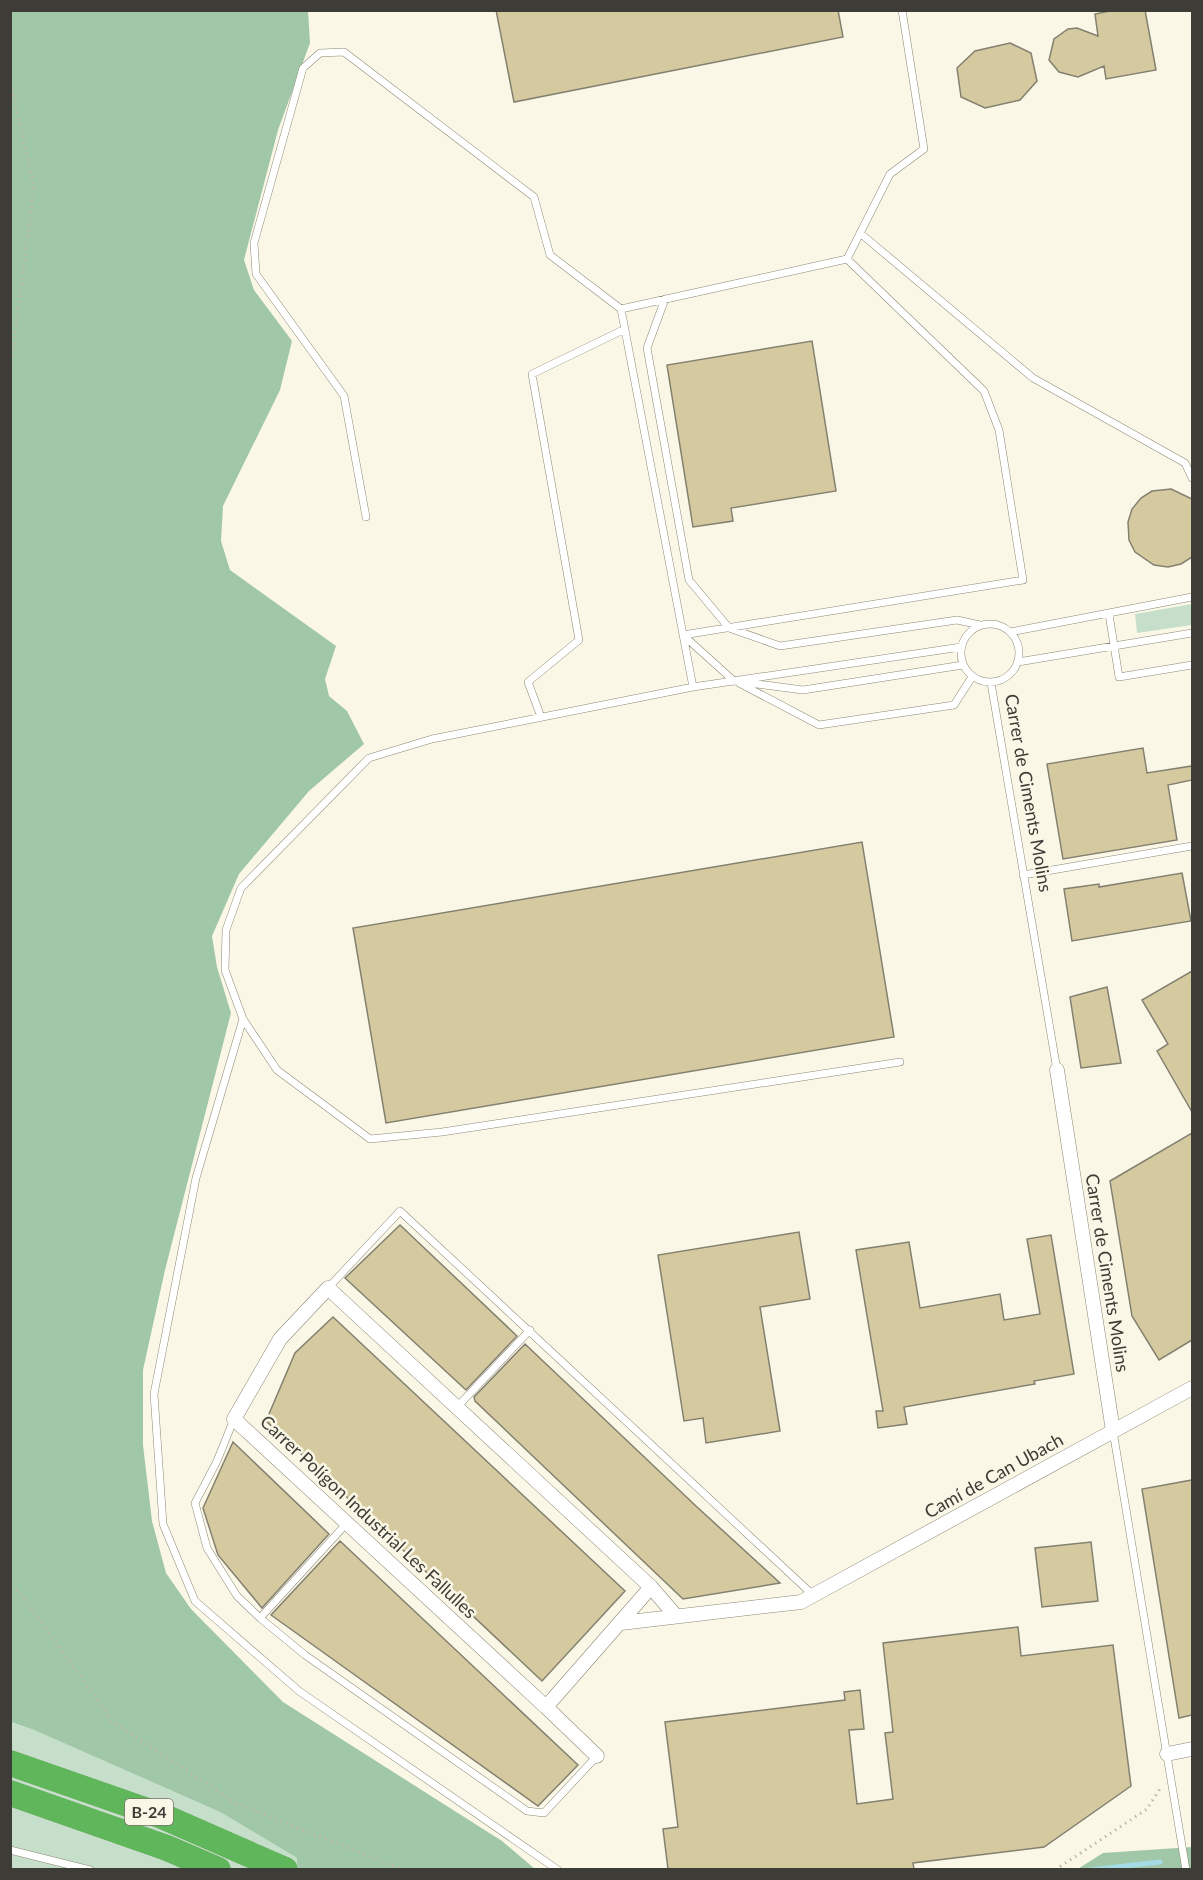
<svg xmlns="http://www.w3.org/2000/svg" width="1203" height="1880" font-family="Lato,sans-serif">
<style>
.green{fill:#c6dfcb}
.forest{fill:#a1c7a9}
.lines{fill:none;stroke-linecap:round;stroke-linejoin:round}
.stream{stroke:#a4dbe4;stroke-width:5}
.building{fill:#d5ca9f;stroke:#848071;stroke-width:1.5}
.lane-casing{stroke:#8c8878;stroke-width:8}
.street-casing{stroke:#8c8878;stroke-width:15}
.highway-casing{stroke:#dcdcdb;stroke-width:27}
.path{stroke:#bdbaac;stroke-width:3;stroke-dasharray:1.5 4.5;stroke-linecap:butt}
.lane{stroke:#fff;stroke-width:7}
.street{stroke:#fff;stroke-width:14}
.highway{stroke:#60b65b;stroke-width:26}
.labels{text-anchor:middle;stroke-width:5;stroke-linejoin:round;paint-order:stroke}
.shield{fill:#fbf7e6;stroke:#77746b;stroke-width:1.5}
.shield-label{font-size:16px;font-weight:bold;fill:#3e3c36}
.street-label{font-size:18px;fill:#3e3c36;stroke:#fbf7e6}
</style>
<rect width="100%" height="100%" fill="#fbf7e6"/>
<path class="green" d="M 1192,604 L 1192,625 L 1137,633 L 1135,614 Z
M 10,1722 L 34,1730 L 220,1812 L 297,1858 L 297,1869 L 11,1869 Z"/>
<path class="forest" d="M 10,11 L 308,11 L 310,43 L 278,130 L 244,260 L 254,290 L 292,341 L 280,390 L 223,506 L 221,541 L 230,570 L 336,646 L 325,679 L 329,696 L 347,711 L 364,744 L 309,791 L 239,874 L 212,936 L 217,967 L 231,1013 L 165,1270 L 143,1370 L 143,1445 L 152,1521 L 166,1573 L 191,1609 L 283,1702 L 502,1841 L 535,1869 L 297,1869 L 297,1858 L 220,1812 L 34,1730 L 11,1722 Z
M 1192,1847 L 1192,1869 L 1076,1870 L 1103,1853 Z"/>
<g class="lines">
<path class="stream" d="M 1090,1870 L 1160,1862"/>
</g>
<path class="building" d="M 496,10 L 838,10 L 843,37 L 514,102 Z
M 1115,10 L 1145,10 L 1156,70 L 1106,79 L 1104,66 L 1078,77 L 1059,72 L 1049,60 L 1054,39 L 1068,29 L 1077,28 L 1098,36 L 1095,14 Z
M 1010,43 L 1031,53 L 1037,81 L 1020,100 L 985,108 L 961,97 L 957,68 L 975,51 Z
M 812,341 L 836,491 L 731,508 L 733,521 L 693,527 L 667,365 Z
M 1171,489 L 1192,499 L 1192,557 L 1181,564 L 1168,567 L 1154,565 L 1135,552 L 1129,540 L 1128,522 L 1132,509 L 1141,498 L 1152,491 Z
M 1143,748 L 1147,773 L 1192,766 L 1192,780 L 1168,785 L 1177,840 L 1063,859 L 1047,764 Z
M 862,842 L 894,1037 L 386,1123 L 353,928 Z
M 1182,873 L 1191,921 L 1072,941 L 1064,889 L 1099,884 L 1099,887 Z
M 1192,971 L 1192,1112 L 1157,1051 L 1168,1044 L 1142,1000 Z
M 1107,987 L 1121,1063 L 1081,1068 L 1070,997 Z
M 1192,1133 L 1192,1340 L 1159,1360 L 1132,1316 L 1110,1181 Z
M 400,1225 L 517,1336 L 466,1390 L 345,1278 Z
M 799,1232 L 810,1299 L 760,1307 L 780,1431 L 706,1443 L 703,1418 L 684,1421 L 658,1255 Z
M 1051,1235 L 1074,1374 L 1034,1381 L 1035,1384 L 904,1407 L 907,1424 L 878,1428 L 876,1411 L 883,1411 L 856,1250 L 909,1242 L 920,1308 L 1000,1294 L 1004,1320 L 1040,1314 L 1027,1239 Z
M 333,1317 L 625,1591 L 542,1681 L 266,1421 L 295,1353 Z
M 525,1344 L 697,1507 L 780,1583 L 683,1599 L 475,1401 L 474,1397 Z
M 233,1442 L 329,1534 L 262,1608 L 218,1555 L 203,1508 Z
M 1192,1480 L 1192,1715 L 1179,1718 L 1142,1489 Z
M 340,1541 L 578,1765 L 538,1806 L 271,1615 Z
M 1091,1542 L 1098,1601 L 1042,1607 L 1035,1548 Z
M 1018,1627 L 1021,1656 L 1113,1645 L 1131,1786 L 1044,1847 L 913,1863 L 914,1869 L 668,1869 L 663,1829 L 678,1827 L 665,1722 L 845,1700 L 844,1692 L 860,1690 L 864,1729 L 849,1730 L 857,1804 L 893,1799 L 885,1733 L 893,1732 L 883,1643 Z"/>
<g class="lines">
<defs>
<path id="lane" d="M 860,233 L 1033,378 L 1185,463 L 1192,478
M 665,299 L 647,348 L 689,580 L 729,628 L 780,646 L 957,620 L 980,625
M 621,309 L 847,259 L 890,174 L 924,149 L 902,10
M 366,517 L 344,396 L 256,274 L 254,243 L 303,68 L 320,53 L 344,52 L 534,197 L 550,255 L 621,309 L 693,687
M 1109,614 L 1119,677 L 1192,665
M961 653a29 29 0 1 1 58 0a29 29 0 1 1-58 0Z
M 1010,632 L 1192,597
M 683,635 L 1023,580 L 999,430 L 984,391 L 847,259
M 683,635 L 734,681 L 803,690 L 963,665
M 1018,662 L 1192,633
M 739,683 L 819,725 L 954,705 L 972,677
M 991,683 L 1057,1070
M 541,717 L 528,682 L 579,640 L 532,374 L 625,329
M 1023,875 L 1192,846
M 243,1019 L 196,1178 L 154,1394 L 163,1524 L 195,1601 L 299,1691 L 558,1870
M 900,1062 L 442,1132 L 370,1139 L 277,1070 L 243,1019 L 225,970 L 226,930 L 241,888 L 369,758 L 432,739 L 693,687 L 961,647
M 328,1288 L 400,1211 L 813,1595
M 458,1406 L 530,1330
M 234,1419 L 217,1461 L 195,1503 L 207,1548 L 237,1596 L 260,1618 L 305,1655 L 527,1811 L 544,1813 L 597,1756
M 1113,1431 L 1186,1870
M 260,1618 L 348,1522
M 10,1850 L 90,1870"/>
<path id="street" d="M 1057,1070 L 1113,1431
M 651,1587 L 546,1707 L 234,1419 L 280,1339 L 328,1288 L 651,1587 L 675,1615
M 621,1623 L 801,1602 L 1192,1388
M 546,1707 L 597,1756
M 1167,1754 L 1192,1749"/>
<path id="highway" d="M 10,1763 L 162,1816 L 285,1870
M 10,1793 L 167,1848 L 218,1870"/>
</defs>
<use href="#lane" class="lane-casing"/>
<use href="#street" class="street-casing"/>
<use href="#highway" class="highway-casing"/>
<path class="path" d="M 10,83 L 34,185 L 10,376
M 10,1588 L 18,1590 L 114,1723 L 236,1803 L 403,1870
M 1055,1870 L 1147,1809 L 1161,1787"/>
<use href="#lane" class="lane"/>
<use href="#street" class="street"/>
<use href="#highway" class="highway"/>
</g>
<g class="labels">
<rect class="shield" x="125" y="1799" width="48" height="26" rx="4.5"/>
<g class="shield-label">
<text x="149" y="1818">B-24</text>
</g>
<g class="street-label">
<text transform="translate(1028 793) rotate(80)" y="6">Carrer de Ciments Molins</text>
<text transform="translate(1107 1273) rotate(81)" y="6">Carrer de Ciments Molins</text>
<text transform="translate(994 1476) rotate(-29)" y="6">Camí de Can Ubach</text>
<text transform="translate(368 1517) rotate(43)" y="6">Carrer Polígon Industrial Les Fallulles</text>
</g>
</g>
<rect width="1203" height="1880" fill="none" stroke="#3e3c36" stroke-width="24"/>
</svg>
